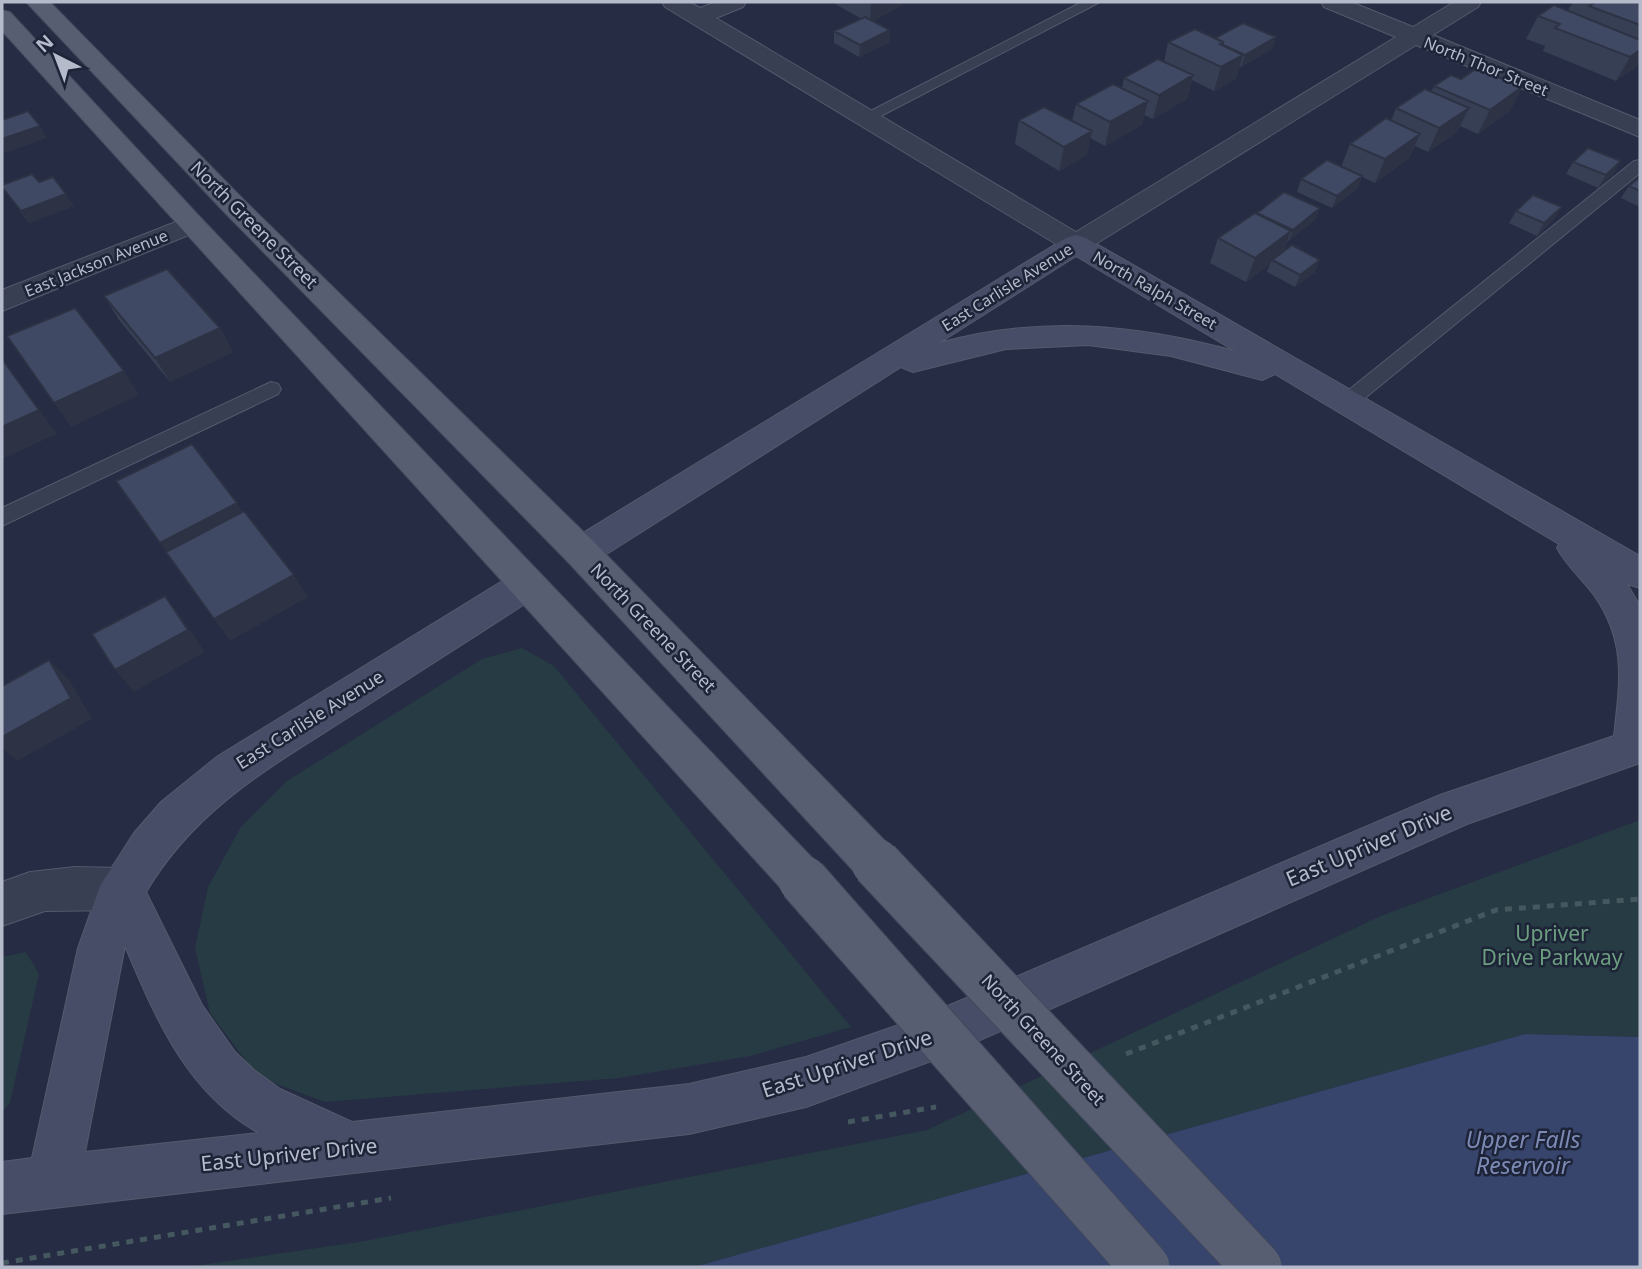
<svg xmlns="http://www.w3.org/2000/svg" width="1642" height="1269" font-family="'Noto Sans',sans-serif">
<style>
.green{fill:#273b44}
.water{fill:#37446b}
.lines{fill:none;stroke-linecap:round;stroke-linejoin:round}
.lane-casing{stroke:#545a6d;stroke-width:2}
.street-casing{stroke:#545a6d;stroke-width:2}
.secondary-casing{stroke:#545a6d;stroke-width:2}
.primary-casing{stroke:#43485c;stroke-width:2}
.path{stroke:#455860;stroke-width:5;stroke-dasharray:7 7;stroke-linecap:butt}
.lane{fill:#393f52;fill-rule:evenodd}
.street{fill:#393f52;fill-rule:evenodd}
.secondary{fill:#474d66;fill-rule:evenodd}
.primary{fill:#575e72;fill-rule:evenodd}
.primary-bridge-casing{stroke:#43485c;stroke-width:51;stroke-linecap:butt}
.primary-bridge{stroke:#575e72;stroke-width:49}
.wall{fill:#373f55}
.shaded-wall{fill:#2d3345}
.building{fill:#404963;stroke:#2d3345;stroke-width:2}
.labels{text-anchor:middle;stroke-width:5;stroke-linejoin:round;paint-order:stroke}
.far-street-label{font-size:16px;fill:#b6bbcc;stroke:#1e2438}
.street-label{font-size:18px;fill:#b6bbcc;stroke:#1e2438}
.near-street-label{font-size:21px;fill:#b6bbcc;stroke:#1e2438}
.near-park-label{font-size:21px;fill:#6c9f80;stroke:#1e2438}
.near-water-label{font-size:23px;font-style:italic;fill:#7c8ab5;stroke:#1e2438}
</style>
<rect width="100%" height="100%" fill="#252c43"/>
<path class="green" d="M 522,648 L 554,666 L 851,1027 L 750,1056 L 619,1078 L 325,1102 L 258,1077 L 210,1013 L 195,948 L 208,887 L 241,827 L 287,781 L 482,659 Z
M 1640,820 L 1640,1037 L 1525,1034 L 694,1267 L 187,1267 L 365,1241 L 927,1130 L 1383,915 Z
M 26,952 L 39,974 L 10,1103 L 2,1112 L 2,957 Z"/>
<path class="water" d="M 1525,1034 L 1640,1037 L 1640,1267 L 694,1267 Z"/>
<g class="lines">
<defs>
<path id="lane" d="M 1082,2 L 1100,2 L 873,120 L 861,120 L 859,117 Z
M 1640,160 L 1640,173 L 1354,407 L 1340,407 L 1337,402 L 1340,397 L 1634,161 Z
M 271,382 L 278,384 L 281,389 L 278,394 L 2,526 L 2,508 Z"/>
<path id="street" d="M 662,2 L 689,2 L 700,8 L 716,2 L 746,2 L 743,7 L 716,18 L 1076,232 L 1396,37 L 1324,7 L 1321,2 L 1351,2 L 1413,27 L 1454,2 L 1481,2 L 1478,7 L 1433,35 L 1640,120 L 1640,137 L 1416,45 L 1086,250 L 1076,253 L 1066,250 L 665,7 Z
M 191,216 L 201,218 L 205,224 L 201,230 L 2,311 L 2,290 Z
M 75,867 L 122,868 L 138,874 L 144,889 L 138,904 L 122,910 L 45,911 L 2,926 L 2,882 L 30,872 Z"/>
<path id="secondary" d="M 1076,235 L 1086,238 L 1640,556 L 1640,588 L 1627,584 L 1640,606 L 1640,763 L 1467,824 L 942,1057 L 806,1107 L 689,1134 L 2,1214 L 2,1162 L 32,1158 L 78,948 L 100,886 L 134,833 L 161,802 L 218,756 L 514,574 L 527,569 L 540,574 L 546,584 L 540,594 C 479,634 417,673 355,713 C 274,765 197,806 146,892 L 202,1005 L 235,1052 L 254,1070 L 280,1089 L 352,1122 L 689,1084 L 806,1057 L 922,1017 L 1440,795 L 1614,736 C 1620,682 1627,642 1594,595 C 1582,579 1566,565 1557,548 L 1559,544 L 1275,374 L 1262,380 L 1171,356 L 1088,345 L 1006,349 L 913,372 L 901,367 L 594,562 L 581,566 L 568,562 L 563,552 L 568,542 L 1066,238 ZM 1076,256 L 1235,351 C 1136,324 1040,315 939,343 ZM 125,946 C 156,1019 187,1093 259,1133 L 85,1152 Z"/>
<path id="primary" d="M 26,2 L 50,2 L 245,201 L 594,542 L 892,848 L 898,863 L 892,878 L 876,884 L 860,878 L 568,562 L 225,213 Z
M 2,10 L 10,12 L 201,218 L 819,865 L 825,880 L 819,895 L 803,901 L 787,895 L 2,31 Z"/>
</defs>
<use href="#lane" class="lane-casing"/>
<use href="#street" class="street-casing"/>
<use href="#secondary" class="secondary-casing"/>
<use href="#primary" class="primary-casing"/>
<path class="path" d="M 1126,1054 L 1496,910 L 1640,899
M 848,1122 L 936,1107
M 2,1263 L 391,1198"/>
<use href="#lane" class="lane"/>
<use href="#street" class="street"/>
<use href="#secondary" class="secondary"/>
<use href="#primary" class="primary"/>
<defs>
<path id="primary-bridge" d="M 876,863 L 1257,1267
M 803,880 L 1145,1267"/>
</defs>
<use href="#primary-bridge" class="primary-bridge-casing"/>
<use href="#primary-bridge" class="primary-bridge"/>
</g>
<path class="wall" d="M 835,2 L 903,2 L 903,5 L 873,21 L 890,42 L 859,57 L 834,43 L 834,31 L 862,19 L 835,4 Z
M 1573,2 L 1640,2 L 1640,59 L 1636,67 L 1616,81 L 1543,51 L 1545,46 L 1526,39 L 1538,16 L 1568,10 Z
M 1276,37 L 1272,49 L 1241,67 L 1240,66 L 1236,79 L 1214,91 L 1192,80 L 1187,99 L 1153,119 L 1144,115 L 1142,125 L 1105,146 L 1090,138 L 1087,155 L 1059,171 L 1015,144 L 1019,120 L 1072,121 L 1076,104 L 1122,88 L 1124,78 L 1164,62 L 1168,42 L 1215,38 Z
M 1461,79 L 1522,87 L 1510,111 L 1478,134 L 1460,126 L 1457,132 L 1428,152 L 1415,146 L 1409,158 L 1375,183 L 1362,177 L 1357,189 L 1332,208 L 1297,192 L 1301,179 L 1341,167 L 1350,144 L 1391,121 L 1396,108 L 1431,92 L 1434,86 Z
M 1573,162 L 1614,174 L 1598,188 L 1566,174 Z
M 1640,177 L 1640,207 L 1621,198 L 1629,186 Z
M 2,187 L 74,206 L 29,223 Z
M 1562,207 L 1554,219 L 1537,236 L 1509,223 L 1516,211 Z
M 1320,208 L 1315,220 L 1287,242 L 1284,251 L 1315,272 L 1295,287 L 1267,272 L 1270,264 L 1246,282 L 1210,263 L 1218,238 L 1257,213 Z
M 104,296 L 220,328 L 233,352 L 170,382 L 119,320 Z"/>
<path class="shaded-wall" d="M 871,2 L 903,2 L 903,5 L 870,23 Z
M 890,30 L 890,42 L 859,57 L 860,45 Z
M 1276,37 L 1272,49 L 1241,67 L 1245,55 Z
M 1640,50 L 1640,59 L 1636,67 L 1616,81 L 1630,57 Z
M 1243,55 L 1236,79 L 1214,91 L 1221,67 Z
M 1193,75 L 1187,99 L 1153,119 L 1159,95 Z
M 1522,87 L 1510,111 L 1478,134 L 1490,110 Z
M 1148,101 L 1142,125 L 1105,146 L 1110,122 Z
M 1469,108 L 1457,132 L 1428,152 L 1439,128 Z
M 40,126 L 47,138 L 2,154 L 2,139 Z
M 1092,131 L 1087,155 L 1059,171 L 1064,147 Z
M 1420,134 L 1409,158 L 1375,183 L 1385,159 Z
M 1621,161 L 1614,174 L 1598,188 L 1606,175 Z
M 1362,176 L 1357,189 L 1332,208 L 1337,196 Z
M 66,194 L 74,206 L 29,223 L 21,211 Z
M 1562,207 L 1554,219 L 1537,236 L 1544,223 Z
M 1320,208 L 1315,220 L 1288,242 L 1293,230 Z
M 1291,231 L 1282,255 L 1272,260 L 1270,264 L 1246,282 L 1255,258 Z
M 1320,260 L 1315,272 L 1295,287 L 1300,275 Z
M 220,328 L 233,352 L 170,382 L 155,358 Z
M 8,367 L 57,434 L 2,459 L 2,427 Z
M 124,371 L 139,395 L 71,427 L 54,403 Z
M 237,503 L 251,526 L 176,565 L 160,543 Z
M 294,575 L 308,597 L 230,641 L 214,619 Z
M 165,596 L 182,618 L 205,652 L 134,692 L 115,670 Z
M 49,660 L 70,681 L 92,719 L 17,761 L 2,748 L 2,737 Z"/>
<path class="building" d="M 1596,2 L 1640,2 L 1640,25 L 1589,6 Z
M 1554,5 L 1640,40 L 1640,50 L 1630,57 L 1555,28 L 1560,24 L 1538,16 Z
M 865,17 L 890,30 L 860,45 L 834,31 Z
M 1243,23 L 1276,37 L 1245,55 L 1223,45 L 1223,42 L 1215,38 Z
M 1195,29 L 1223,42 L 1220,44 L 1243,55 L 1221,67 L 1168,42 Z
M 1158,59 L 1193,75 L 1159,95 L 1124,78 Z
M 1477,68 L 1522,87 L 1490,110 L 1434,86 L 1451,75 L 1461,79 Z
M 1113,84 L 1148,101 L 1110,122 L 1076,104 Z
M 1425,89 L 1469,108 L 1439,128 L 1396,108 Z
M 1044,107 L 1092,131 L 1064,147 L 1019,120 Z
M 28,111 L 40,126 L 2,139 L 2,120 Z
M 1386,118 L 1420,134 L 1385,159 L 1350,144 Z
M 1588,148 L 1621,161 L 1606,175 L 1573,162 Z
M 1327,160 L 1362,176 L 1337,196 L 1301,179 Z
M 32,174 L 39,182 L 53,177 L 66,194 L 21,211 L 2,187 L 2,185 Z
M 1640,177 L 1640,191 L 1629,186 Z
M 1284,192 L 1320,208 L 1293,230 L 1257,213 Z
M 1533,195 L 1562,207 L 1544,223 L 1516,211 Z
M 1255,213 L 1291,231 L 1255,258 L 1218,238 Z
M 1292,245 L 1320,260 L 1300,275 L 1272,260 Z
M 167,269 L 220,328 L 155,358 L 104,296 Z
M 75,308 L 124,371 L 54,403 L 7,336 Z
M 2,359 L 39,410 L 2,427 Z
M 192,444 L 237,503 L 160,543 L 116,481 Z
M 244,511 L 294,575 L 214,619 L 166,552 Z
M 165,596 L 188,630 L 115,670 L 92,634 Z
M 49,660 L 71,698 L 2,737 L 2,686 Z"/>
<g class="labels">
<g class="far-street-label">
<text transform="translate(1486 66) rotate(22)" y="6">North Thor Street</text>
<text transform="translate(96 263) rotate(-22)" y="6">East Jackson Avenue</text>
<text transform="translate(1007 287) rotate(-32)" y="6">East Carlisle Avenue</text>
<text transform="translate(1155 290) rotate(30)" y="6">North Ralph Street</text>
</g>
<g class="street-label">
<text transform="translate(254 225) rotate(45)" y="6">North Greene Street</text>
<text transform="translate(653 628) rotate(46)" y="6">North Greene Street</text>
<text transform="translate(310 720) rotate(-32)" y="6">East Carlisle Avenue</text>
<text transform="translate(1043 1040) rotate(47)" y="6">North Greene Street</text>
</g>
<g class="near-street-label">
<text transform="translate(1369 846) rotate(-23)" y="7">East Upriver Drive</text>
<text transform="translate(847 1064) rotate(-18)" y="7">East Upriver Drive</text>
<text transform="translate(289 1155) rotate(-6)" y="7">East Upriver Drive</text>
</g>
<g class="near-park-label">
<text x="1552" y="941">Upriver<tspan x="1552" dy="24">Drive Parkway</tspan></text>
</g>
<g class="near-water-label">
<text x="1523" y="1148">Upper Falls<tspan x="1523" dy="26">Reservoir</tspan></text>
</g>
</g>
<rect width="1642" height="1269" fill="none" stroke="#b6bbcc" stroke-width="7"/>
<g transform="translate(56 56) rotate(318)" stroke="#1e2438" stroke-width="5" paint-order="stroke">
<path d="M0-5L12 26L0 18L-12 26Z" fill="#b6bbcc"/>
<text y="-10" font-size="19" font-weight="bold" text-anchor="middle" fill="#b6bbcc">N</text>
</g>
</svg>
